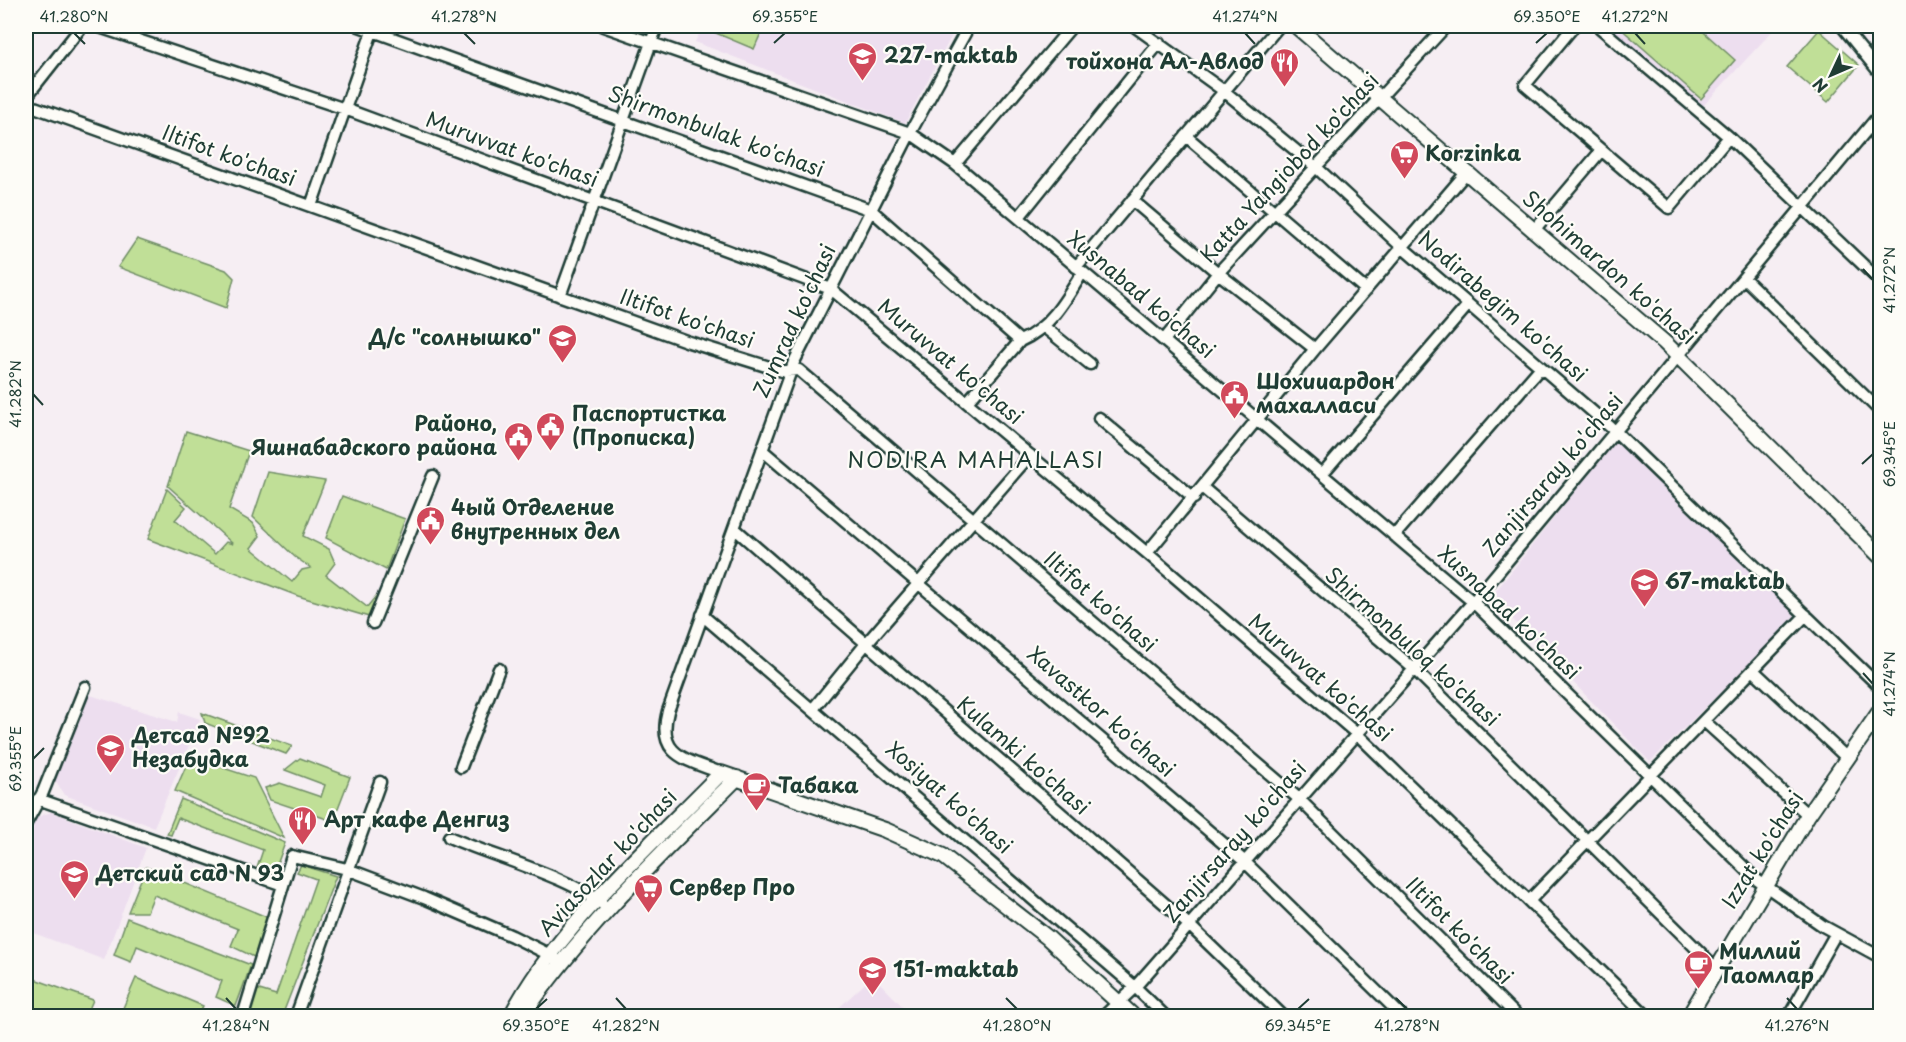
<svg xmlns="http://www.w3.org/2000/svg" width="1906" height="1042" font-family="'Playpen Sans',sans-serif">
<style>
.built{fill:#eddeef}
.green{fill:#c0df97;stroke:#708e66;stroke-width:1.5}
.lines{fill:none;stroke-linecap:round;stroke-linejoin:round}
.minor-casing{stroke:#1f3d34;stroke-width:15}
.major-casing{stroke:#1f3d34;stroke-width:18}
.minor{stroke:#fdfcf7;stroke-width:10}
.major{stroke:#fdfcf7;stroke-width:14}
.ticks{fill:none;stroke:#1f3d34;stroke-width:2}
.labels{text-anchor:middle;stroke-width:4.5;stroke-linejoin:round;paint-order:stroke}
.poi-label{font-size:21px;font-weight:bold;fill:#1f3d34;stroke:#fdfcf7;text-anchor:start}
.street-label{font-size:21px;fill:#1f3d34;stroke:#fdfcf7}
.neighbourhood-label{font-size:22px;letter-spacing:1.5px;fill:#1f3d34;stroke:#fdfcf7}
.neatline{fill:none;stroke:#1f3d34;stroke-width:2}
.ticks-label{font-size:15px;text-anchor:middle;fill:#1f3d34}
</style>
<rect width="100%" height="100%" fill="#f6eef3"/>
<filter id="ink" filterUnits="userSpaceOnUse"><feTurbulence type="fractalNoise" baseFrequency=".0167" numOctaves="2"/><feDisplacementMap in="SourceGraphic" scale="12" xChannelSelector="R" yChannelSelector="G"/><feConvolveMatrix kernelMatrix="1 2 1 2 8 2 1 2 1" color-interpolation-filters="sRGB"/></filter>
<g filter="url(#ink)">
<path class="built" d="M 703,26 L 957,26 L 905,123 L 695,42 Z
M 1609,26 L 1777,26 L 1703,106 Z
M 1615,441 L 1797,616 L 1650,762 L 1491,597 Z
M 87,694 L 177,722 L 179,712 L 200,719 L 154,827 L 64,795 L 54,779 Z
M 51,812 L 146,848 L 104,960 L 26,930 L 26,836 L 32,819 Z
M 873,976 L 912,1016 L 830,1016 Z"/>
<path class="green" d="M 708,26 L 764,26 L 754,49 L 706,29 Z
M 1618,26 L 1697,26 L 1735,60 L 1701,99 Z
M 1819,30 L 1859,65 L 1828,102 L 1787,67 Z
M 137,239 L 226,270 L 234,278 L 226,308 L 118,267 Z
M 186,431 L 249,451 L 229,509 L 253,523 L 260,536 L 251,548 L 292,582 L 302,570 L 311,568 L 295,557 L 253,517 L 268,472 L 325,481 L 303,536 L 329,549 L 335,563 L 326,575 L 367,607 L 376,596 L 380,596 L 369,617 L 298,596 L 148,539 L 167,489 L 186,507 L 175,520 L 215,554 L 226,542 L 233,544 L 168,486 Z
M 342,496 L 405,519 L 386,570 L 326,538 Z
M 202,713 L 292,746 L 286,754 L 205,723 Z
M 190,757 L 254,778 L 284,838 L 175,791 Z
M 300,758 L 350,777 L 333,821 L 270,800 L 265,788 L 280,783 L 321,797 L 325,785 L 285,770 Z
M 181,799 L 285,843 L 274,873 L 257,868 L 263,850 L 178,818 L 171,835 L 167,834 Z
M 301,865 L 336,876 L 282,1016 L 245,1016 L 256,989 L 276,995 L 316,879 L 297,872 Z
M 146,867 L 269,918 L 254,957 L 231,946 L 238,929 L 154,895 L 147,912 L 128,912 Z
M 127,918 L 251,965 L 236,1006 L 216,997 L 222,981 L 137,946 L 131,962 L 114,955 Z
M 26,976 L 93,1000 L 86,1016 L 26,1016 Z
M 136,978 L 203,1006 L 199,1016 L 120,1015 Z"/>
<g class="lines">
<defs>
<path id="minor" d="M 96,26 L 345,109 L 831,289 L 1147,553 L 1357,734 L 1647,1016
M 359,26 L 871,210 L 1020,341
M 603,26 L 910,133 L 955,164 L 1473,602 L 1757,880 L 1823,926 L 1880,957
M 1134,26 L 1224,91 L 1317,168 L 1402,247 L 1615,431 L 1880,687
M 1574,26 L 1525,85 L 1669,208 L 1729,137
M 1598,26 L 1729,137 L 1880,281
M 1842,26 L 1880,73
M 26,97 L 82,26
M 26,104 L 689,342 L 782,371 L 799,370 L 1299,799 L 1517,1016
M 1186,136 L 1366,290
M 955,164 L 1072,26
M 1132,200 L 1218,273 L 1315,349
M 311,206 L 374,26
M 1019,217 L 1159,43
M 1534,230 L 1600,152
M 1076,267 L 1279,26
M 1744,278 L 1880,411
M 560,296 L 657,26
M 1043,326 L 1090,364
M 1165,339 L 1218,273 L 1446,26
M 968,401 L 1020,341 C 1050,328 1066,300 1082,273
M 1099,418 L 1194,498
M 762,450 L 1244,861 L 1402,1016
M 1322,474 L 1468,305
M 1203,488 L 1414,669 L 1716,968
M 734,528 L 1189,925 L 1283,1016
M 1394,536 L 1541,367
M 1147,553 L 1315,349 L 1466,173
M 702,615 L 1135,987 L 1165,1016
M 373,623 L 433,476
M 1754,671 L 1848,759
M 813,709 L 865,645 L 1030,455
M 1704,721 L 1808,815
M 461,767 L 499,669
M 721,773 C 686,759 656,756 668,711 L 794,362 L 910,133 L 969,26
M 38,799 L 283,885
M 26,823 L 43,792 L 85,687
M 449,837 C 493,857 573,877 607,908
M 1529,901 L 1806,615
M 245,1016 L 243,1016 L 292,856 L 347,869 L 424,898 L 512,936 L 552,956 L 561,963
M 296,1016 L 380,782
M 1104,1016 L 1135,987 L 1473,602 L 1880,114
M 1789,1016 L 1836,933"/>
<path id="major" d="M 1296,26 L 1665,343 L 1880,556
M 511,1016 C 557,927 651,845 721,773 L 885,830 L 943,856 L 1048,938 L 1133,1016
M 522,1016 C 583,928 661,854 737,778
M 1689,1016 L 1808,815 L 1880,711"/>
</defs>
<use href="#minor" class="minor-casing"/>
<use href="#major" class="major-casing"/>
<use href="#minor" class="minor"/>
<use href="#major" class="major"/>
</g>
</g>
<path class="ticks" d="M 74,33 L 85,44M 464,33 L 475,44M 1245,33 L 1255,44M 1635,33 L 1645,44M 774,43 L 785,33M 1536,43 L 1547,33M 1863,269 L 1873,280M 33,394 L 43,405M 1862,464 L 1873,454M 1863,673 L 1873,684M 33,759 L 44,748M 226,998 L 236,1009M 616,998 L 626,1009M 1006,998 L 1017,1009M 1396,998 L 1407,1009M 1787,998 L 1797,1009M 536,1009 L 547,999M 1298,1009 L 1309,999"/>
<defs>
<symbol id="school-pin" viewBox="-11 -11 22 30"><path d="M0 17L-7.5 6A9.5 9.5 0 1 1 7.5 6Z" fill="#d1495b" stroke="#fdfcf7"/><path d="M0-5L7-2L0 1L-7-2ZM-4 1L0 2.5L4 1V4Q0 6-4 4Z" fill="#fff"/></symbol>
<symbol id="restaurant-pin" viewBox="-11 -11 22 30"><path d="M0 17L-7.5 6A9.5 9.5 0 1 1 7.5 6Z" fill="#d1495b" stroke="#fdfcf7"/><path d="M-5-6h1v4h1v-4h1v4h1v-4h1v5L-1.5 .5V6h-2V.5L-5-1ZM5-6V6H3V1.5H1.5Q1.5-4 5-6Z" fill="#fff"/></symbol>
<symbol id="supermarket-pin" viewBox="-11 -11 22 30"><path d="M0 17L-7.5 6A9.5 9.5 0 1 1 7.5 6Z" fill="#d1495b" stroke="#fdfcf7"/><path d="M-6-5.5h2.5l.6 2H6L4.5 2H-2.5L-4.4-4H-6ZM-1.5 3.2a1.3 1.3 0 1 0 .1 0ZM3 3.2a1.3 1.3 0 1 0 .1 0Z" fill="#fff"/></symbol>
<symbol id="civic-pin" viewBox="-11 -11 22 30"><path d="M0 17L-7.5 6A9.5 9.5 0 1 1 7.5 6Z" fill="#d1495b" stroke="#fdfcf7"/><path d="M-.6-6.5H3V-4.5H.6V-3L4-1V1h2V6H-6V1h2V-1L-.6-3ZM-1.2 2.5V6h2.4V2.5Z" fill="#fff"/></symbol>
<symbol id="cafe-pin" viewBox="-11 -11 22 30"><path d="M0 17L-7.5 6A9.5 9.5 0 1 1 7.5 6Z" fill="#d1495b" stroke="#fdfcf7"/><path d="M-5.5-4.5H6V0H3Q3 3.5 0 3.5H-2.5Q-5.5 3.5-5.5 0ZM3-3.2v2h1.7v-2ZM-6 4.5H4V6H-6Z" fill="#fff"/></symbol>
</defs>
<g fill-rule="evenodd">
<use href="#school-pin" x="846" y="40" width="33" height="45"/>
<use href="#restaurant-pin" x="1268" y="46" width="33" height="45"/>
<use href="#supermarket-pin" x="1388" y="138" width="33" height="45"/>
<use href="#school-pin" x="546" y="322" width="33" height="45"/>
<use href="#civic-pin" x="1218" y="378" width="33" height="45"/>
<use href="#civic-pin" x="534" y="410" width="33" height="45"/>
<use href="#civic-pin" x="502" y="420" width="33" height="45"/>
<use href="#civic-pin" x="414" y="504" width="33" height="45"/>
<use href="#school-pin" x="1628" y="566" width="33" height="45"/>
<use href="#school-pin" x="94" y="732" width="33" height="45"/>
<use href="#cafe-pin" x="740" y="770" width="33" height="45"/>
<use href="#restaurant-pin" x="286" y="804" width="33" height="45"/>
<use href="#school-pin" x="58" y="858" width="33" height="45"/>
<use href="#supermarket-pin" x="632" y="872" width="33" height="45"/>
<use href="#cafe-pin" x="1682" y="948" width="33" height="45"/>
<use href="#school-pin" x="856" y="954" width="33" height="45"/>
</g>
<g class="labels">
<g class="poi-label">
<text x="884" y="63">227-maktab</text>
<text x="1264" y="69" text-anchor="end">тойхона Ал-Авлод</text>
<text x="1425" y="161">Korzinka</text>
<text x="541" y="345" text-anchor="end">Д/с "солнышко"</text>
<text x="1256" y="389">Шохииардон<tspan x="1256" dy="24">махалласи</tspan></text>
<text x="572" y="421">Паспортистка<tspan x="572" dy="24">(Прописка)</tspan></text>
<text x="497" y="431" text-anchor="end">Районо,<tspan x="497" dy="24">Яшнабадского района</tspan></text>
<text x="451" y="515">4ый Отделение<tspan x="451" dy="24">внутренных дел</tspan></text>
<text x="1665" y="589">67-maktab</text>
<text x="132" y="743">Детсад №92<tspan x="132" dy="24">Незабудка</tspan></text>
<text x="778" y="793">Табака</text>
<text x="324" y="827">Арт кафе Денгиз</text>
<text x="96" y="881">Детский сад N 93</text>
<text x="669" y="895">Сервер Про</text>
<text x="1719" y="959">Миллий<tspan x="1719" dy="24">Таомлар</tspan></text>
<text x="893" y="977">151-maktab</text>
</g>
<g class="street-label">
<text transform="translate(716 132) rotate(20)" y="7">Shirmonbulak ko'chasi</text>
<text transform="translate(512 150) rotate(20)" y="7">Muruvvat ko'chasi</text>
<text transform="translate(229 156) rotate(20)" y="7">Iltifot ko'chasi</text>
<text transform="translate(1290 168) rotate(-47)" y="7">Katta Yangiobod ko'chasi</text>
<text transform="translate(1609 268) rotate(41)" y="7">Shohimardon ko'chasi</text>
<text transform="translate(1141 295) rotate(40)" y="7">Xusnabad ko'chasi</text>
<text transform="translate(1502 307) rotate(41)" y="7">Nodirabegim ko'chasi</text>
<text transform="translate(687 319) rotate(19)" y="7">Iltifot ko'chasi</text>
<text transform="translate(795 321) rotate(-65)" y="7">Zumrad ko'chasi</text>
<text transform="translate(950 362) rotate(40)" y="7">Muruvvat ko'chasi</text>
<text transform="translate(1553 475) rotate(-50)" y="7">Zanjirsaray ko'chasi</text>
<text transform="translate(1100 602) rotate(41)" y="7">Iltifot ko'chasi</text>
<text transform="translate(1509 613) rotate(43)" y="7">Xusnabad ko'chasi</text>
<text transform="translate(1412 647) rotate(42)" y="7">Shirmonbuloq ko'chasi</text>
<text transform="translate(1320 678) rotate(41)" y="7">Muruvvat ko'chasi</text>
<text transform="translate(1101 712) rotate(41)" y="7">Xavastkor ko'chasi</text>
<text transform="translate(1023 756) rotate(41)" y="7">Kulamki ko'chasi</text>
<text transform="translate(949 798) rotate(41)" y="7">Xosiyat ko'chasi</text>
<text transform="translate(1235 842) rotate(-49)" y="7">Zanjirsaray ko'chasi</text>
<text transform="translate(1763 850) rotate(-58)" y="7">Izzat ko'chasi</text>
<text transform="translate(608 863) rotate(-47)" y="7">Aviasozlar ko'chasi</text>
<text transform="translate(1459 931) rotate(45)" y="7">Iltifot ko'chasi</text>
</g>
<g class="neighbourhood-label">
<text x="976" y="468">NODIRA MAHALLASI</text>
</g>
</g>
<rect width="1906" height="1042" fill="none" stroke="#fdfcf7" stroke-width="66"/>
<g transform="translate(1831 75) rotate(226)" stroke="#fdfcf7" stroke-width="4.5" paint-order="stroke">
<path d="M0-4.5L10 22L0 15L-10 22Z" fill="#1f3d34"/>
<text y="-9" font-size="16" font-weight="bold" text-anchor="middle" fill="#1f3d34">N</text>
</g>
<rect x="33" y="33" width="1840" height="976" class="neatline"/>
<g class="ticks-label">
<text x="74" y="22">41.280°N</text>
<text x="464" y="22">41.278°N</text>
<text x="785" y="22">69.355°E</text>
<text x="1245" y="22">41.274°N</text>
<text x="1547" y="22">69.350°E</text>
<text x="1635" y="22">41.272°N</text>
<text transform="translate(1890 280) rotate(-90)" y="5">41.272°N</text>
<text transform="translate(16 394) rotate(-90)" y="5">41.282°N</text>
<text transform="translate(1890 454) rotate(-90)" y="5">69.345°E</text>
<text transform="translate(1890 684) rotate(-90)" y="5">41.274°N</text>
<text transform="translate(16 759) rotate(-90)" y="5">69.355°E</text>
<text x="236" y="1031">41.284°N</text>
<text x="536" y="1031">69.350°E</text>
<text x="626" y="1031">41.282°N</text>
<text x="1017" y="1031">41.280°N</text>
<text x="1298" y="1031">69.345°E</text>
<text x="1407" y="1031">41.278°N</text>
<text x="1797" y="1031">41.276°N</text>
</g>
</svg>
